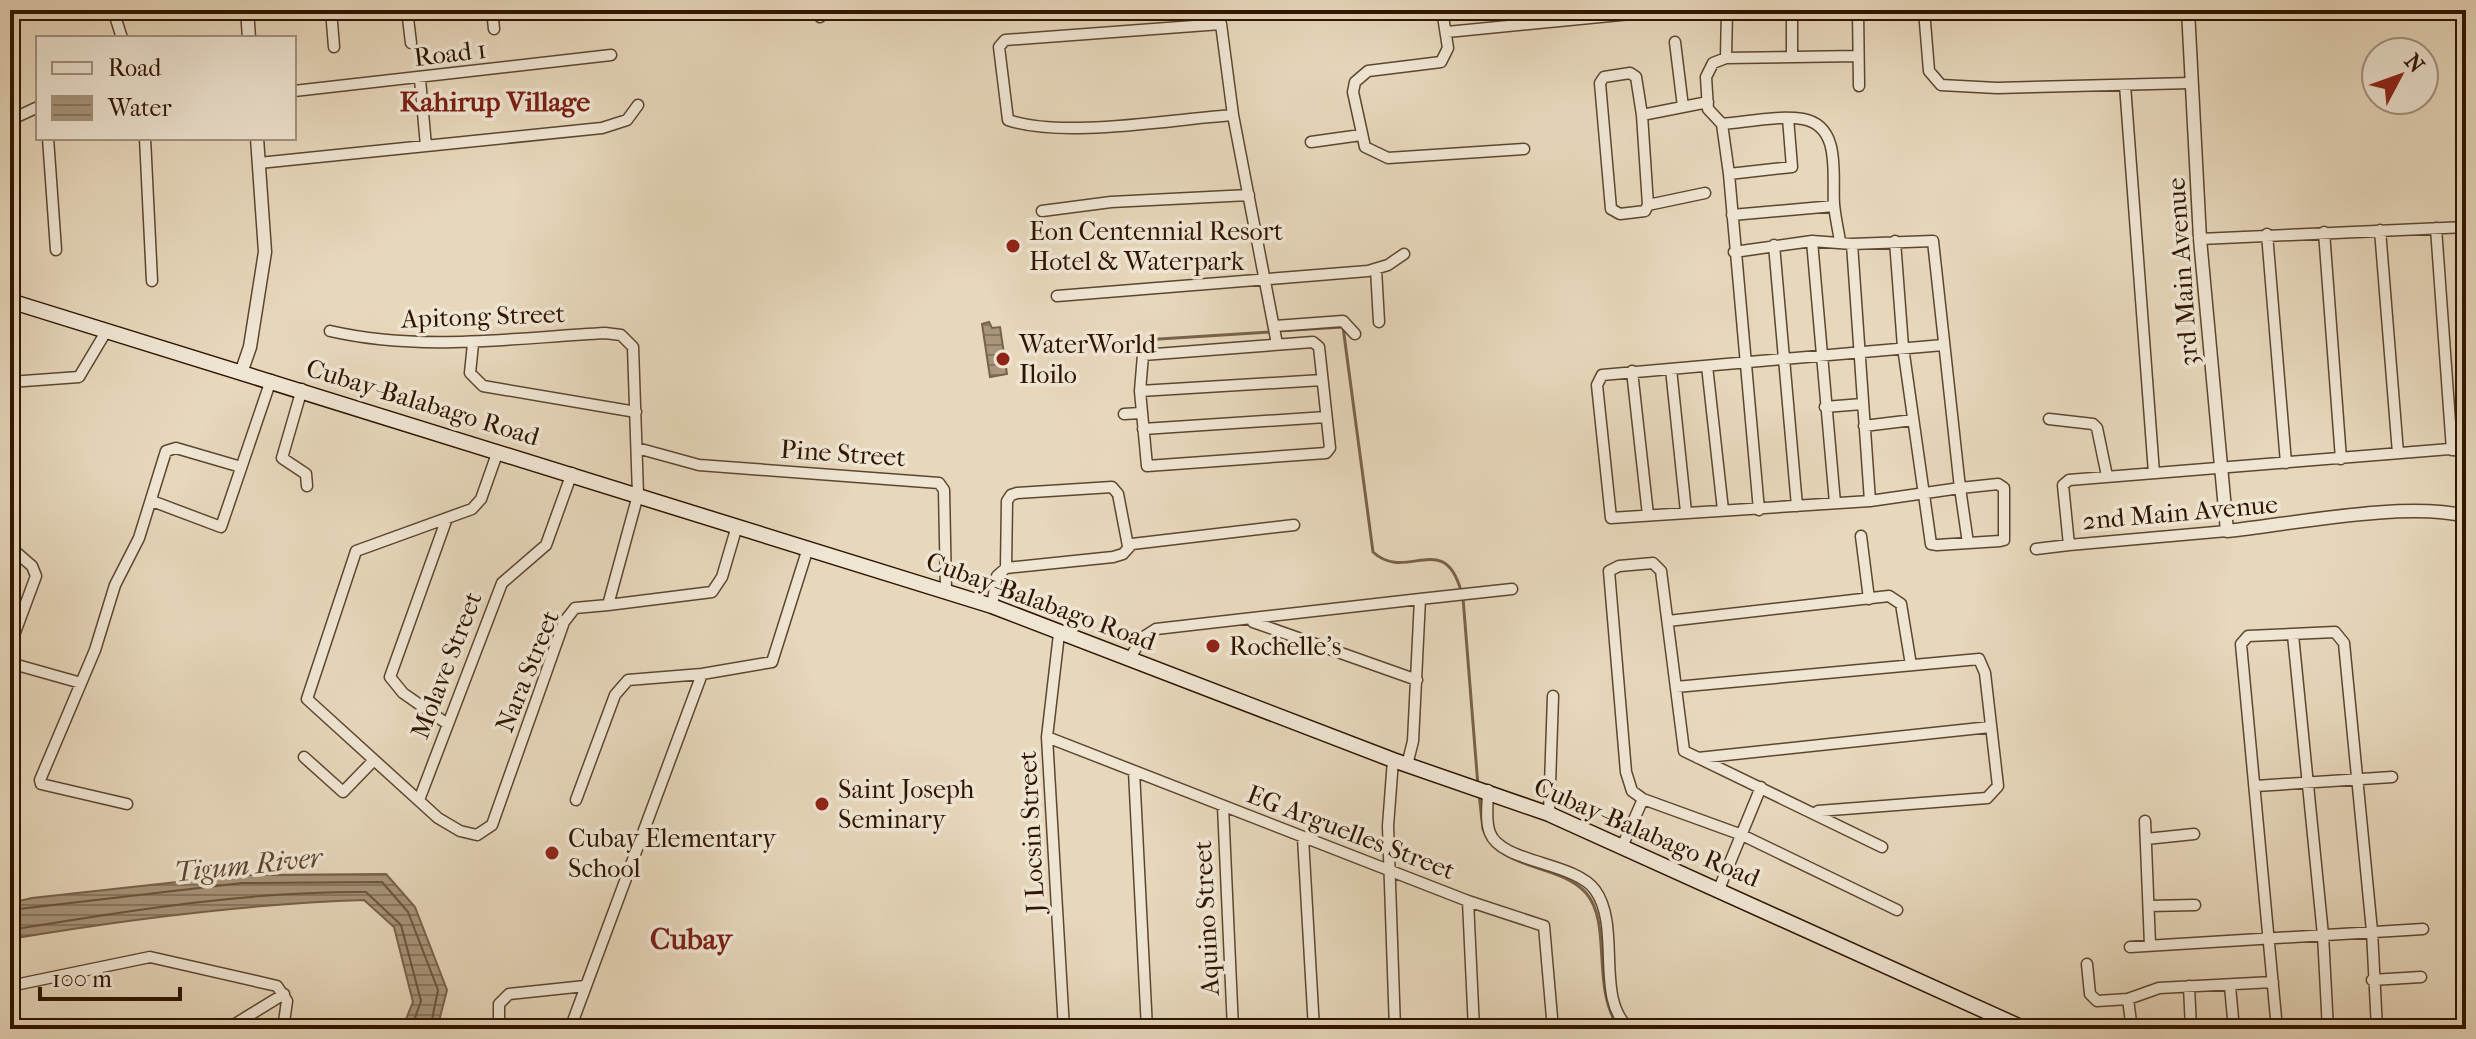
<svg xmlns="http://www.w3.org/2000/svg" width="2476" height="1039" font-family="'IM FELL French Canon',serif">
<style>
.water{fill:url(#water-rules);stroke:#78624a;stroke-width:2}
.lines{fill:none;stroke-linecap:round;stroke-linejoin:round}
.shore{stroke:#6c553e;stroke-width:2}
.stream{stroke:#78624a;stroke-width:3}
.minor-casing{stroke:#5d462f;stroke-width:13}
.tertiary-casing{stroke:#5d462f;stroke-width:15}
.secondary-casing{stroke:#2f1500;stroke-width:17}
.minor{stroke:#efe5d3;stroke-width:10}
.tertiary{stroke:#efe5d3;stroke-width:12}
.secondary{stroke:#efe5d3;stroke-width:14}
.poi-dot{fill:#8f2418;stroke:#efe5d3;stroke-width:3}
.labels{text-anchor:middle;stroke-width:7;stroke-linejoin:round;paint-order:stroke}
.street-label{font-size:26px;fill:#2f1500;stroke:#efe5d3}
.poi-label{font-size:26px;fill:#2f1500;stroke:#efe5d3;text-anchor:start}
.neighbourhood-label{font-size:28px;font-weight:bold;fill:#7a1f14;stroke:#efe5d3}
.water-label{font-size:28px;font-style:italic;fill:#5f4831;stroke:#efe5d3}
.quarter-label{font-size:30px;font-weight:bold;fill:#7a1f14;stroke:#efe5d3}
</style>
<defs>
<pattern id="water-rules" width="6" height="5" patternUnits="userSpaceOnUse" patternTransform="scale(2)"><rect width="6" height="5" fill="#a8957b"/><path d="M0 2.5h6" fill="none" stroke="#897862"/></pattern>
</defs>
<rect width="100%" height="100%" fill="#e7d7bb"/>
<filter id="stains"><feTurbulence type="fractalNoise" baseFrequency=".0025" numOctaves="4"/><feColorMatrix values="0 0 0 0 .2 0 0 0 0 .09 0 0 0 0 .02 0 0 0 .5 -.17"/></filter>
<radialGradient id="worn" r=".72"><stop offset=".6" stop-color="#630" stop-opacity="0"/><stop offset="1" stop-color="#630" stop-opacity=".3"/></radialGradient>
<path class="water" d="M 989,322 L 992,328 L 1000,327 L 1007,374 L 990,377 L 982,324 Z
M 386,874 L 415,907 L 447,990 L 437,1029 L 402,1029 L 413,1002 L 394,927 L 364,900 C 245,904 128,919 10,939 L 10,903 L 32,898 L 241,875 Z"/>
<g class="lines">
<path class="shore" d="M 10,910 L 242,883 L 382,882 L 408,912 L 438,990 L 430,1029
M 10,930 C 127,911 247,891 366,892 L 401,925 L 421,1001 L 411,1029"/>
<path class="stream" d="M 1278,331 L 1343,327 L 1373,552 C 1406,583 1444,529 1461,591
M 1096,343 L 1270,332
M 1463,598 L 1478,786
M 1479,794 L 1483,829 L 1497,849
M 1503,853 C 1528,870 1565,870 1586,893 C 1613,924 1590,989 1620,1029"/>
<defs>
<path id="minor" d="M 113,10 L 122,38
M 331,10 L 334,47
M 407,10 L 411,43
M 492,10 L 494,29
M 590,10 L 590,13
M 818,10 L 820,17
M 1442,10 L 1448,48 L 1441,62 L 1368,71 L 1355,82 L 1353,92 L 1365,147 L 1388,158 L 1524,149
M 1792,10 L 1792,56
M 1858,10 L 1859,86
M 1924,10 L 1929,71 L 1941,85 L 1997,88 L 2191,83
M 1221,24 L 1233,115 C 1173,119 1062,139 1008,120 L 999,47 L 1005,40 Z
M 1447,32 L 1641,13
M 1675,42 L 1683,107
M 1726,58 L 1727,10
M 420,79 L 426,146
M 2125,85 L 2154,473
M 294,91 L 611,55
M 1233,115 L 1277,344
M 1642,115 L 1648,205 L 1645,211 L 1620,214 L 1611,209 L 1600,83 L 1604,77 L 1630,73 L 1636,77 L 1642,115 L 1708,102
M 10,120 L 38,107
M 1722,124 C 1748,122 1778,115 1803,119 C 1842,126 1832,176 1834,204 C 1835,216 1838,229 1840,241
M 48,138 L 56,250
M 145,138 L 152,281
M 1311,142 L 1361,135
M 259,163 L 602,128 L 627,120 L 638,105
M 1729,174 L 1792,167 L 1788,118
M 1648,205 L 1705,193
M 1042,211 L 1111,202 L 1249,195
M 1732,215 L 1834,206
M 2436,228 L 2452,450
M 2380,230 L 2398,453
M 2324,232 L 2341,459
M 2267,234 L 2286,463
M 2200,239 L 2466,227
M 1812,241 L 1835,503
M 1895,241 L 1903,347 L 1931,544 L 1937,545 L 2000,541 L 2004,540 L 2004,488 L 1998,484 L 1960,488 L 1968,543
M 1852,244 L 1870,501
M 1774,245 L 1797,506
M 1734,252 L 1812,241 L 1852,244 L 1933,241 L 1960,488 L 1870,501 L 1611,518 L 1597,385 L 1602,375 L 1943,345
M 1376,269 L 1379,322
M 1057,296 L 1368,271 L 1388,265 L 1404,254
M 1275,326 L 1343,321 L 1355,334
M 330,331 C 422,352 512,338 605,333 L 621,335 L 633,347 L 638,495 L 608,605 L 575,608 L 564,622 L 492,825 L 477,835 L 460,831 L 438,818 L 307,699 L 356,551 L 472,509 L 481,499 L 498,451
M 1313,342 L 1319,347 L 1330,448 L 1326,453 L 1147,466 L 1140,391 L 1143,355 Z
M 473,344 L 470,373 L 483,386 L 636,412
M 1707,366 L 1723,510
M 1671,369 L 1686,512
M 1632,371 L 1648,515
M 10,382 L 79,377 L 107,330
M 302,389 L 282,458 L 306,474 L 307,486
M 1140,391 L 1322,380
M 1825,407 L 1862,404
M 1124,414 L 1141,413
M 2049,419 L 2093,424 L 2097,428 L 2107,476
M 1864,426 L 1913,420
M 1143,429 L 1326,417
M 637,448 L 699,465 L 939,483 L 944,490 L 946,590
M 152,501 L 221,527 L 271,380
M 1759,510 L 1729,174 L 1722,124 L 1708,109 L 1706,77 L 1713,63 L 1726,58 L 1858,56
M 2227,531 L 2069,545 L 2063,485 L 2069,480 L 2450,449 L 2466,453
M 1861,536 L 1869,599
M 10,547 L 32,566 L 36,576 L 10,646
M 2036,549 L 2069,545
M 1006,568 L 1007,501 L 1011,495 L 1017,493 L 1112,487 L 1118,494 L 1128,546
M 1420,599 L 1512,589
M 608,605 L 712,592 L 722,577 L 737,526
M 992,606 L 997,576 L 1006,568 L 1113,557 L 1123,554 L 1132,544 L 1294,525
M 1668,621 L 1889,596 L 1901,604 L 1911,665
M 1253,622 L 1417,680
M 1059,634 L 1047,737 L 1064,1029
M 2293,635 L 2323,935 L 2328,1029
M 1130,658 L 1142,638 L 1156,629 L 1420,599 L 1413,741 L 1407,765
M 10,663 L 81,683
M 1676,687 L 1979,659 L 1985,673 L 1998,786 L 1987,798 L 1818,811
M 446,723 L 403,693 L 390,677 L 447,518
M 1047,737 L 1468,901 L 1544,926 L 1553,1029
M 304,757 L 343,792 L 373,761
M 1698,758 L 1990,727
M 1393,760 L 1388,826 L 1395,1029
M 1134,771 L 1147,1029
M 2256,786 L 2392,777
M 1488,790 C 1488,803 1485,821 1490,833 C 1501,863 1575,862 1595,890 C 1622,927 1594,1000 1630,1029
M 419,800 L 502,583 L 546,545 L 572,473
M 576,800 L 615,695 L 628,680 L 702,674 L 772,662 L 808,548
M 127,804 L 41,784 L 40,780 L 95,650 L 115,585 L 139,538 L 166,451 L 176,448 L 241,467
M 1223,806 L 1233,1029
M 1549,814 L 1553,696
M 2145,821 L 2150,945
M 1303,838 L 1314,1029
M 2146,839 L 2194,834
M 1622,847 L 1643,799
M 1882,847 L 1684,751 L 1661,571 L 1653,563 L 1619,566 L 1609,571 L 1626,772 L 1632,791 L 1643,799 L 1742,835 L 1897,910
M 1719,889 L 1761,787
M 1468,901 L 1474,1029
M 2149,906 L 2195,905
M 2130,947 L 2423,929
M 2087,964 L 2090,994 L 2097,1001 L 2128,999 L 2159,988 L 2273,982
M 2372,980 L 2421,977
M 10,986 L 150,957 L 277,986 L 287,1001 L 283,1029
M 2189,986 L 2191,1029
M 2230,986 L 2234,1029
M 2128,999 L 2131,1022 L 2142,1029
M 227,1029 L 284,994
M 499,1029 L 499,1004 L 509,994 L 585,986
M 570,1029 L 702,674
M 2277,1029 L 2241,644 L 2248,636 L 2335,632 L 2344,643 L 2372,931 L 2377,1029"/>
<path id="tertiary" d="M 247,10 L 249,38
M 1975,10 L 1996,13 L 2050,10
M 2188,10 L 2200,239 L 2227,531 C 2293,524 2404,501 2466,516
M 242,370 L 250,347 L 265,252 L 257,138"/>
<path id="secondary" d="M 10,301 L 992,606 L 1393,760 L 1549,814 L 2025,1029"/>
</defs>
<use href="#minor" class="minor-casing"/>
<use href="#tertiary" class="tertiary-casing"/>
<use href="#secondary" class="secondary-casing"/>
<use href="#minor" class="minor"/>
<use href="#tertiary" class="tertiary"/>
<use href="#secondary" class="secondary"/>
</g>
<g class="poi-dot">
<circle cx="1013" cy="246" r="8"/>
<circle cx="1003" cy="359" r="8"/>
<circle cx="1213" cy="646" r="8"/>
<circle cx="822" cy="804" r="8"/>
<circle cx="552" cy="853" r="8"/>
</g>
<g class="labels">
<g class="street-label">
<text transform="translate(450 53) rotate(-7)" y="9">Road 1</text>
<text transform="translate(2182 272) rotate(-94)" y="9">3rd Main Avenue</text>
<text transform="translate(483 316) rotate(-2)" y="9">Apitong Street</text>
<text transform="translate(423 402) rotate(17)" y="9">Cubay-Balabago Road</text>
<text transform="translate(843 453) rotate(4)" y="9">Pine Street</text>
<text transform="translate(2180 512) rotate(-5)" y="9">2nd Main Avenue</text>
<text transform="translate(1041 601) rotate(20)" y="9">Cubay-Balabago Road</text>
<text transform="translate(446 665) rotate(-69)" y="9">Molave Street</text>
<text transform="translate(527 671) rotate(-68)" y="9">Nara Street</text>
<text transform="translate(1031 832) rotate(-93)" y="9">J Locsin Street</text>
<text transform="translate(1351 832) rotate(21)" y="9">EG Arguelles Street</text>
<text transform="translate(1647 832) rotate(23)" y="9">Cubay-Balabago Road</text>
<text transform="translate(1206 918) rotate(-93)" y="9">Aquino Street</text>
</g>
<g class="poi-label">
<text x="1029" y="240">Eon Centennial Resort<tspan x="1029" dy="30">Hotel &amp; Waterpark</tspan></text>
<text x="1019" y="353">WaterWorld<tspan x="1019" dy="30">Iloilo</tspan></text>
<text x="1229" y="655">Rochelle's</text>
<text x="838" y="798">Saint Joseph<tspan x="838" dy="30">Seminary</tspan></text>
<text x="568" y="847">Cubay Elementary<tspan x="568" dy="30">School</tspan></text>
</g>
<g class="neighbourhood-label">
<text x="495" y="111">Kahirup Village</text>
</g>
<g class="water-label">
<text transform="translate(248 864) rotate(-6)" y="10">Tigum River</text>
</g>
<g class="quarter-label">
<text x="691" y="949">Cubay</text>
</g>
</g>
<rect width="2476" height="1039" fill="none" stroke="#e7d7bb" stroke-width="40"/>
<rect x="12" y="12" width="2452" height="1015" fill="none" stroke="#2f1500" stroke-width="4"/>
<rect x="20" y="20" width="2436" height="999" fill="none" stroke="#2f1500" stroke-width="2"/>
<rect x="36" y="36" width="260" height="104" fill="#efe5d3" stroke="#a2927f" stroke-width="2"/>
<rect x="52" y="62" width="40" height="12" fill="#efe5d3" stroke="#a2927f" stroke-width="2"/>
<text x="108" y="76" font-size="24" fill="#2f1500">Road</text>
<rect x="52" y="96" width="40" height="24" fill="url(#water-rules)" stroke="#a2927f" stroke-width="2"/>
<text x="108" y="116" font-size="24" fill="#2f1500">Water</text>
<g transform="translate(2400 76) rotate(49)"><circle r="38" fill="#efe5d3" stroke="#a2927f" stroke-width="2"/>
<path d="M0-6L14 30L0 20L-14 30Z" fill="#8f2418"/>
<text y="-12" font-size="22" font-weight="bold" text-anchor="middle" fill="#2f1500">N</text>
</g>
<path d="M40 987v12h140v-12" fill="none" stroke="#2f1500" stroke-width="4"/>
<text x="52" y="987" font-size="24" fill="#2f1500" stroke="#efe5d3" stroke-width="6" paint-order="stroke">100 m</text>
<rect width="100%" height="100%" filter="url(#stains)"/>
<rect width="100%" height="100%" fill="url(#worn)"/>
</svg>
